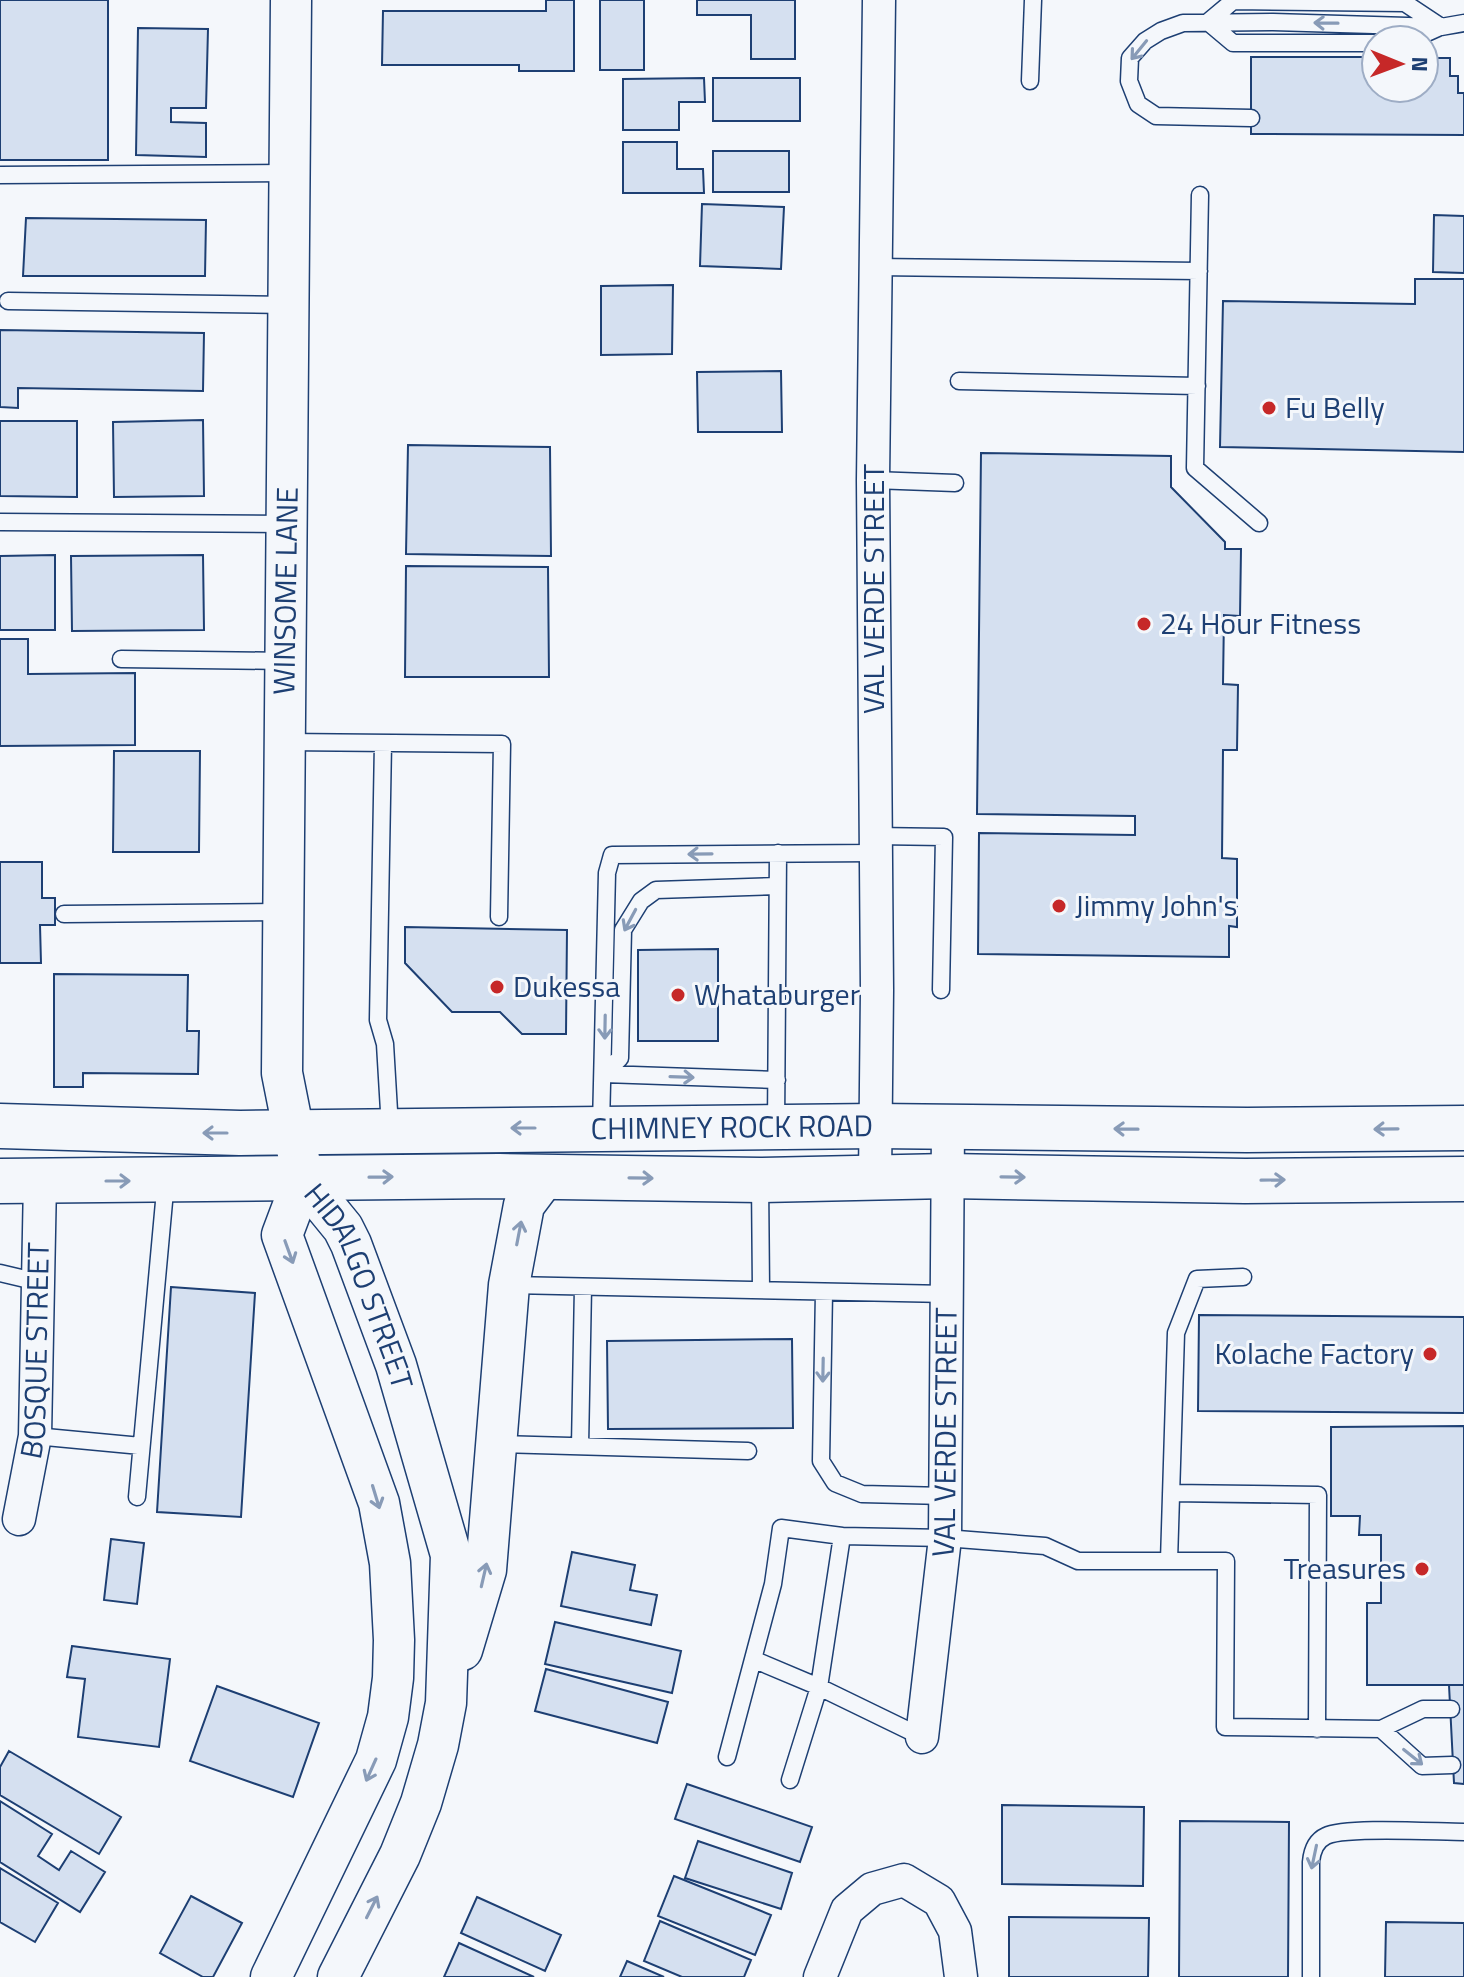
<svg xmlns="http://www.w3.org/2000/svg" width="1464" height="1977" font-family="'Titillium Web',sans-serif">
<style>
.building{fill:#d5e0f0;stroke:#1d3f73;stroke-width:2}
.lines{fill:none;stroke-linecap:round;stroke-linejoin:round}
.service-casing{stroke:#1d3f73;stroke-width:19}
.minor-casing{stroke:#1d3f73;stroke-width:35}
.tertiary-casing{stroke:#1d3f73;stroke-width:43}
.secondary-casing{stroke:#1d3f73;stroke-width:47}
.service{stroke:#f4f7fb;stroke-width:16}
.minor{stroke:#f4f7fb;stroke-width:32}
.tertiary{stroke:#f4f7fb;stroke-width:40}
.secondary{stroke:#f4f7fb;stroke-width:44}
.oneway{stroke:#889bb7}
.poi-dot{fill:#c62828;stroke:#f4f7fb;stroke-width:3}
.labels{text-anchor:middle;stroke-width:6;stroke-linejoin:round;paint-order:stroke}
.poi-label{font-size:30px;fill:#1d3f73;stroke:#f4f7fb;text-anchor:start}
.street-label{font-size:30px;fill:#1d3f73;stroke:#f4f7fb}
</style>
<rect width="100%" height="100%" fill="#f4f7fb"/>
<path class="building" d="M 0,0 L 108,0 L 108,160 L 0,160 Z
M 546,0 L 574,0 L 574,71 L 519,71 L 519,65 L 382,65 L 383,11 L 546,11 Z
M 600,0 L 644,0 L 644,70 L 600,70 Z
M 697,0 L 795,0 L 795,59 L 751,59 L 751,15 L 697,15 Z
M 138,28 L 208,29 L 206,108 L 171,108 L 171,122 L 206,123 L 206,157 L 136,155 Z
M 1251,57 L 1376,57 L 1376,88 L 1424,88 L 1424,58 L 1450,58 L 1450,76 L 1458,76 L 1458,93 L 1464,93 L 1464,135 L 1251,134 Z
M 704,78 L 705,102 L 679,102 L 679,130 L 623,130 L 623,79 Z
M 713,78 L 800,78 L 800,121 L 713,121 Z
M 623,142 L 677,142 L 677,169 L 703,169 L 704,193 L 623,193 Z
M 713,151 L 789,151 L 789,192 L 713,192 Z
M 702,204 L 784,207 L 781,269 L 700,266 Z
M 1434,215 L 1464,216 L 1464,273 L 1433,272 Z
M 26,218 L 206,220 L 205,276 L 23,276 Z
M 1415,279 L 1464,279 L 1464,452 L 1220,447 L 1223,301 L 1415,304 Z
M 673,285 L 672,354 L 601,355 L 601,286 Z
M 0,330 L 204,333 L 203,391 L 18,388 L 18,408 L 0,407 Z
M 781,371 L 782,432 L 698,432 L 697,372 Z
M 203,420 L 204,496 L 114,497 L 113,422 Z
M 0,421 L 77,421 L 77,497 L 0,496 Z
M 408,445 L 550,447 L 551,556 L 406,554 Z
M 981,453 L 1171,456 L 1171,487 L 1225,542 L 1225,549 L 1241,549 L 1240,616 L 1224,615 L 1223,684 L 1238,685 L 1237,750 L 1223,750 L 1222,858 L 1237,859 L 1237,927 L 1229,926 L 1229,957 L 978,954 L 979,833 L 1135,835 L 1135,816 L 977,814 Z
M 55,555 L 55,630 L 0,630 L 0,556 Z
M 203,555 L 204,630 L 72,631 L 71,556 Z
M 406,566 L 548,567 L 549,677 L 405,677 Z
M 0,639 L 28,639 L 28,674 L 135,673 L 135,745 L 0,746 Z
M 114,751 L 200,751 L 199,852 L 113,852 Z
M 0,862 L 42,862 L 42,898 L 55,898 L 55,925 L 40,925 L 41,963 L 0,963 Z
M 405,927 L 567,930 L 566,1034 L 522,1034 L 500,1012 L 452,1012 L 405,963 Z
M 718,949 L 718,1041 L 638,1041 L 638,950 Z
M 54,974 L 188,975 L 187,1031 L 199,1031 L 198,1074 L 83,1073 L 83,1087 L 54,1087 Z
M 171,1287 L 255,1293 L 241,1517 L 157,1512 Z
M 1199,1315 L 1464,1317 L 1464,1413 L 1198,1411 Z
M 792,1339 L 793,1428 L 608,1429 L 607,1341 Z
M 1464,1426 L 1464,1685 L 1367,1685 L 1367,1603 L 1381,1603 L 1381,1535 L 1359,1535 L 1360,1516 L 1331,1516 L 1331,1427 Z
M 111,1539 L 144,1543 L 137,1604 L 104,1600 Z
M 572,1552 L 635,1565 L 630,1590 L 657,1595 L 651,1625 L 561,1606 Z
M 555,1622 L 681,1651 L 672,1693 L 545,1664 Z
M 72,1646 L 170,1659 L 159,1747 L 78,1737 L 85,1679 L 67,1677 Z
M 546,1669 L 668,1702 L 657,1743 L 535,1711 Z
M 1449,1685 L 1464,1685 L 1464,1784 L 1454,1783 Z
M 217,1686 L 319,1723 L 293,1797 L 190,1761 Z
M 9,1751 L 121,1817 L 99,1854 L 0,1795 L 0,1767 Z
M 687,1784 L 812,1827 L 800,1862 L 675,1819 Z
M 0,1801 L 52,1834 L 38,1856 L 59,1870 L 71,1851 L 105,1872 L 80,1912 L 0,1862 Z
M 1002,1805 L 1144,1807 L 1143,1886 L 1002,1884 Z
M 1180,1821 L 1289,1822 L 1288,1977 L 1179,1977 Z
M 698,1841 L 792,1873 L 781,1909 L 685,1878 Z
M 0,1868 L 58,1903 L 35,1942 L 0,1922 Z
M 674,1876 L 771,1915 L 755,1955 L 658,1916 Z
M 191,1896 L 242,1923 L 213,1977 L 203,1977 L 160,1953 Z
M 477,1897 L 561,1935 L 545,1971 L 461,1933 Z
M 1009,1917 L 1149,1918 L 1148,1977 L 1009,1977 Z
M 660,1921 L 751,1960 L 744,1977 L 682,1977 L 644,1961 Z
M 1386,1922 L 1464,1923 L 1464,1977 L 1385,1977 Z
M 459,1943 L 534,1977 L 444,1977 Z
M 627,1961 L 664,1977 L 620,1977 Z"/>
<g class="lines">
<defs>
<path id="service" d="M 1208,22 L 1233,1 L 1405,3 L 1441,27 L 1464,23
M 1208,22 L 1233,43 L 1376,43
M 1411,40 L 1440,27
M 1030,81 L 1033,0
M 1251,118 L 1156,116 L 1138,104 L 1129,81 L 1130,58 L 1145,41 L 1161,31 L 1183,23 L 1273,22 L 1441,27
M 0,175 L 290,173
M 1200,195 L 1195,468 L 1259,523
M 876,267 L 1199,271
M 8,301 L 289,305
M 959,381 L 1197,386
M 873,480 L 955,483
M 0,522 L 286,524
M 121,659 L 285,661
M 284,742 L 502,744 L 499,917
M 383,743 L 378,1020 L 385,1044 L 390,1128
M 875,836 L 944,837 L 941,990
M 64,914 L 282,912
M 604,1074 L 620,1058 L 623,930 L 641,901 L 656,890 L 777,886
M 604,1074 L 777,1080
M 601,1126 L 607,873 L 612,855 L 875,853
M 776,1127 L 778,853
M 760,1180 L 761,1290
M 0,1273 L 38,1282
M 510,1285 L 948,1294
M 824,1292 L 821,1461 L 835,1483 L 862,1494 L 945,1496
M 35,1436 L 141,1446
M 497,1444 L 748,1451
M 580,1446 L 583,1287
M 1171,1493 L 1318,1495 L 1317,1729
M 137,1497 L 166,1180
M 1169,1561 L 1176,1333 L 1197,1279 L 1243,1277
M 755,1660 L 819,1687 L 922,1737
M 1381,1729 L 1422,1766 L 1452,1765
M 727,1757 L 773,1584 L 781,1528 L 842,1536
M 790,1780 L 819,1687 L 842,1536 L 945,1538 L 1045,1546 L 1078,1561 L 1226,1561 L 1225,1727 L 1381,1729 L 1423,1709 L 1451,1709
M 1311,1977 L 1311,1862 C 1312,1851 1315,1841 1326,1836 C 1345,1826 1437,1832 1464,1832"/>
<g id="minor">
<path d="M 875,1178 L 877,990 L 873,480 L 879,0"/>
<path id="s1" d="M 19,1519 L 35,1436 L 40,1181"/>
<path id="s2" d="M 922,1737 L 945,1538 L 948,1127"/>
<path d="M 820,1977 L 847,1910 L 872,1889 L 904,1880 L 939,1901 L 955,1931 L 961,1977"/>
</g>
<g id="tertiary">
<path id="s3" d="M 291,0 L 282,1073 L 303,1179 L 343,1228 L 351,1244 L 396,1365 L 451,1555 L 446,1703 L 438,1745 L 421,1803 L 400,1855 L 338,1977"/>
<path d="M 462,1650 L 486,1570 L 509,1285 L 524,1205 L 545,1177"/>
<path d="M 271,1977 L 376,1760 L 388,1717 L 393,1678 L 394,1640 L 390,1563 L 379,1503 L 282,1235 L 303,1179"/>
</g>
<g id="secondary">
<path id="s4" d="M 0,1126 L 240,1133 L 876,1126 L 1247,1130 L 1464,1128"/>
<path d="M 0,1181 L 499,1176 L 760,1180 L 948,1176 L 1245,1181 L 1464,1179"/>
</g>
</defs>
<use href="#service" class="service-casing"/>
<use href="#minor" class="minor-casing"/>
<use href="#tertiary" class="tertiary-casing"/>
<use href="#secondary" class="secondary-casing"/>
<use href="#service" class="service"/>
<use href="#minor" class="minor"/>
<use href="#tertiary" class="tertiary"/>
<use href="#secondary" class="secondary"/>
</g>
<defs><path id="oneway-shaft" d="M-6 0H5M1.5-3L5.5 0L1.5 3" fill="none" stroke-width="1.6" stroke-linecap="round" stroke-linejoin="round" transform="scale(2)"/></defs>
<g class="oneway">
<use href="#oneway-shaft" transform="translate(1326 23) rotate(-179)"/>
<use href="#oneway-shaft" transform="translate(1139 50) rotate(129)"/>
<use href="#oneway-shaft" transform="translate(700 854) rotate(179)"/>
<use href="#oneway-shaft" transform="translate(630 920) rotate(118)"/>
<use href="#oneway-shaft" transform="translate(605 1027) rotate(91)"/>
<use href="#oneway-shaft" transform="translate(682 1077) rotate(2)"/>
<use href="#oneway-shaft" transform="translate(523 1128) rotate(180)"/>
<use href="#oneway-shaft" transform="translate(1126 1129) rotate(-179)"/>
<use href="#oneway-shaft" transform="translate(1386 1129) rotate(179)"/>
<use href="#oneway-shaft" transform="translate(215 1133) rotate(-180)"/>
<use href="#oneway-shaft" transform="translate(381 1177) rotate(-1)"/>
<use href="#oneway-shaft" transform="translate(1013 1177) rotate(1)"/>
<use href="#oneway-shaft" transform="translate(641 1178) rotate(1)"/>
<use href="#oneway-shaft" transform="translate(1273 1180) rotate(-1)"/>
<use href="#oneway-shaft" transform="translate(118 1181)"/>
<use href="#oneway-shaft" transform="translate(519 1233) rotate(-79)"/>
<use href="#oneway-shaft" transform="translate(289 1252) rotate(70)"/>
<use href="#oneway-shaft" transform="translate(823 1370) rotate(91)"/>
<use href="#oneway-shaft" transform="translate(376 1497) rotate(73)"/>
<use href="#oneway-shaft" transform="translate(484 1575) rotate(-77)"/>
<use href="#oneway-shaft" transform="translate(1413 1757) rotate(39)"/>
<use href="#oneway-shaft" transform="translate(371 1770) rotate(114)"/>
<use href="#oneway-shaft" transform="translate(1314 1857) rotate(102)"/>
<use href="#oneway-shaft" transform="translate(372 1907) rotate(-63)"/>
</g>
<g class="poi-dot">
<circle cx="1269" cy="408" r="8"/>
<circle cx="1144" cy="624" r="8"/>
<circle cx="1059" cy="906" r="8"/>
<circle cx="497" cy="987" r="8"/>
<circle cx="678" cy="995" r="8"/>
<circle cx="1430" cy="1354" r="8"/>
<circle cx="1422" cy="1569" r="8"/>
</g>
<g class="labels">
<g class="poi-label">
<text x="1285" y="418">Fu Belly</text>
<text x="1160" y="634">24 Hour Fitness</text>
<text x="1075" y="916">Jimmy John's</text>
<text x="513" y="997">Dukessa</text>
<text x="694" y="1005">Whataburger</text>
<text x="1414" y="1364" text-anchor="end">Kolache Factory</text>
<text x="1406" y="1579" text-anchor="end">Treasures</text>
</g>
<g class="street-label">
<text transform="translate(874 589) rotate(-90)" y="10">VAL VERDE STREET</text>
<text transform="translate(286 591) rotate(-89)" y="10">WINSOME LANE</text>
<text dy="10" stroke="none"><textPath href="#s4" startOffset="732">CHIMNEY ROCK ROAD</textPath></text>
<text dy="10" stroke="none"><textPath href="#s3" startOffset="1304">HIDALGO STREET</textPath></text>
<text dy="10" stroke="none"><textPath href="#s1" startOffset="170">BOSQUE STREET</textPath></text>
<text dy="10" stroke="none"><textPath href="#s2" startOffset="306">VAL VERDE STREET</textPath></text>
</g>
</g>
<g transform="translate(1400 64) rotate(91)"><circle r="38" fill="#f4f7fb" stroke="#9eadc5" stroke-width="2"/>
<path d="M0-6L14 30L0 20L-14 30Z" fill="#c62828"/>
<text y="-12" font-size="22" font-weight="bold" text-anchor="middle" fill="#1d3f73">N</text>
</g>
</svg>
